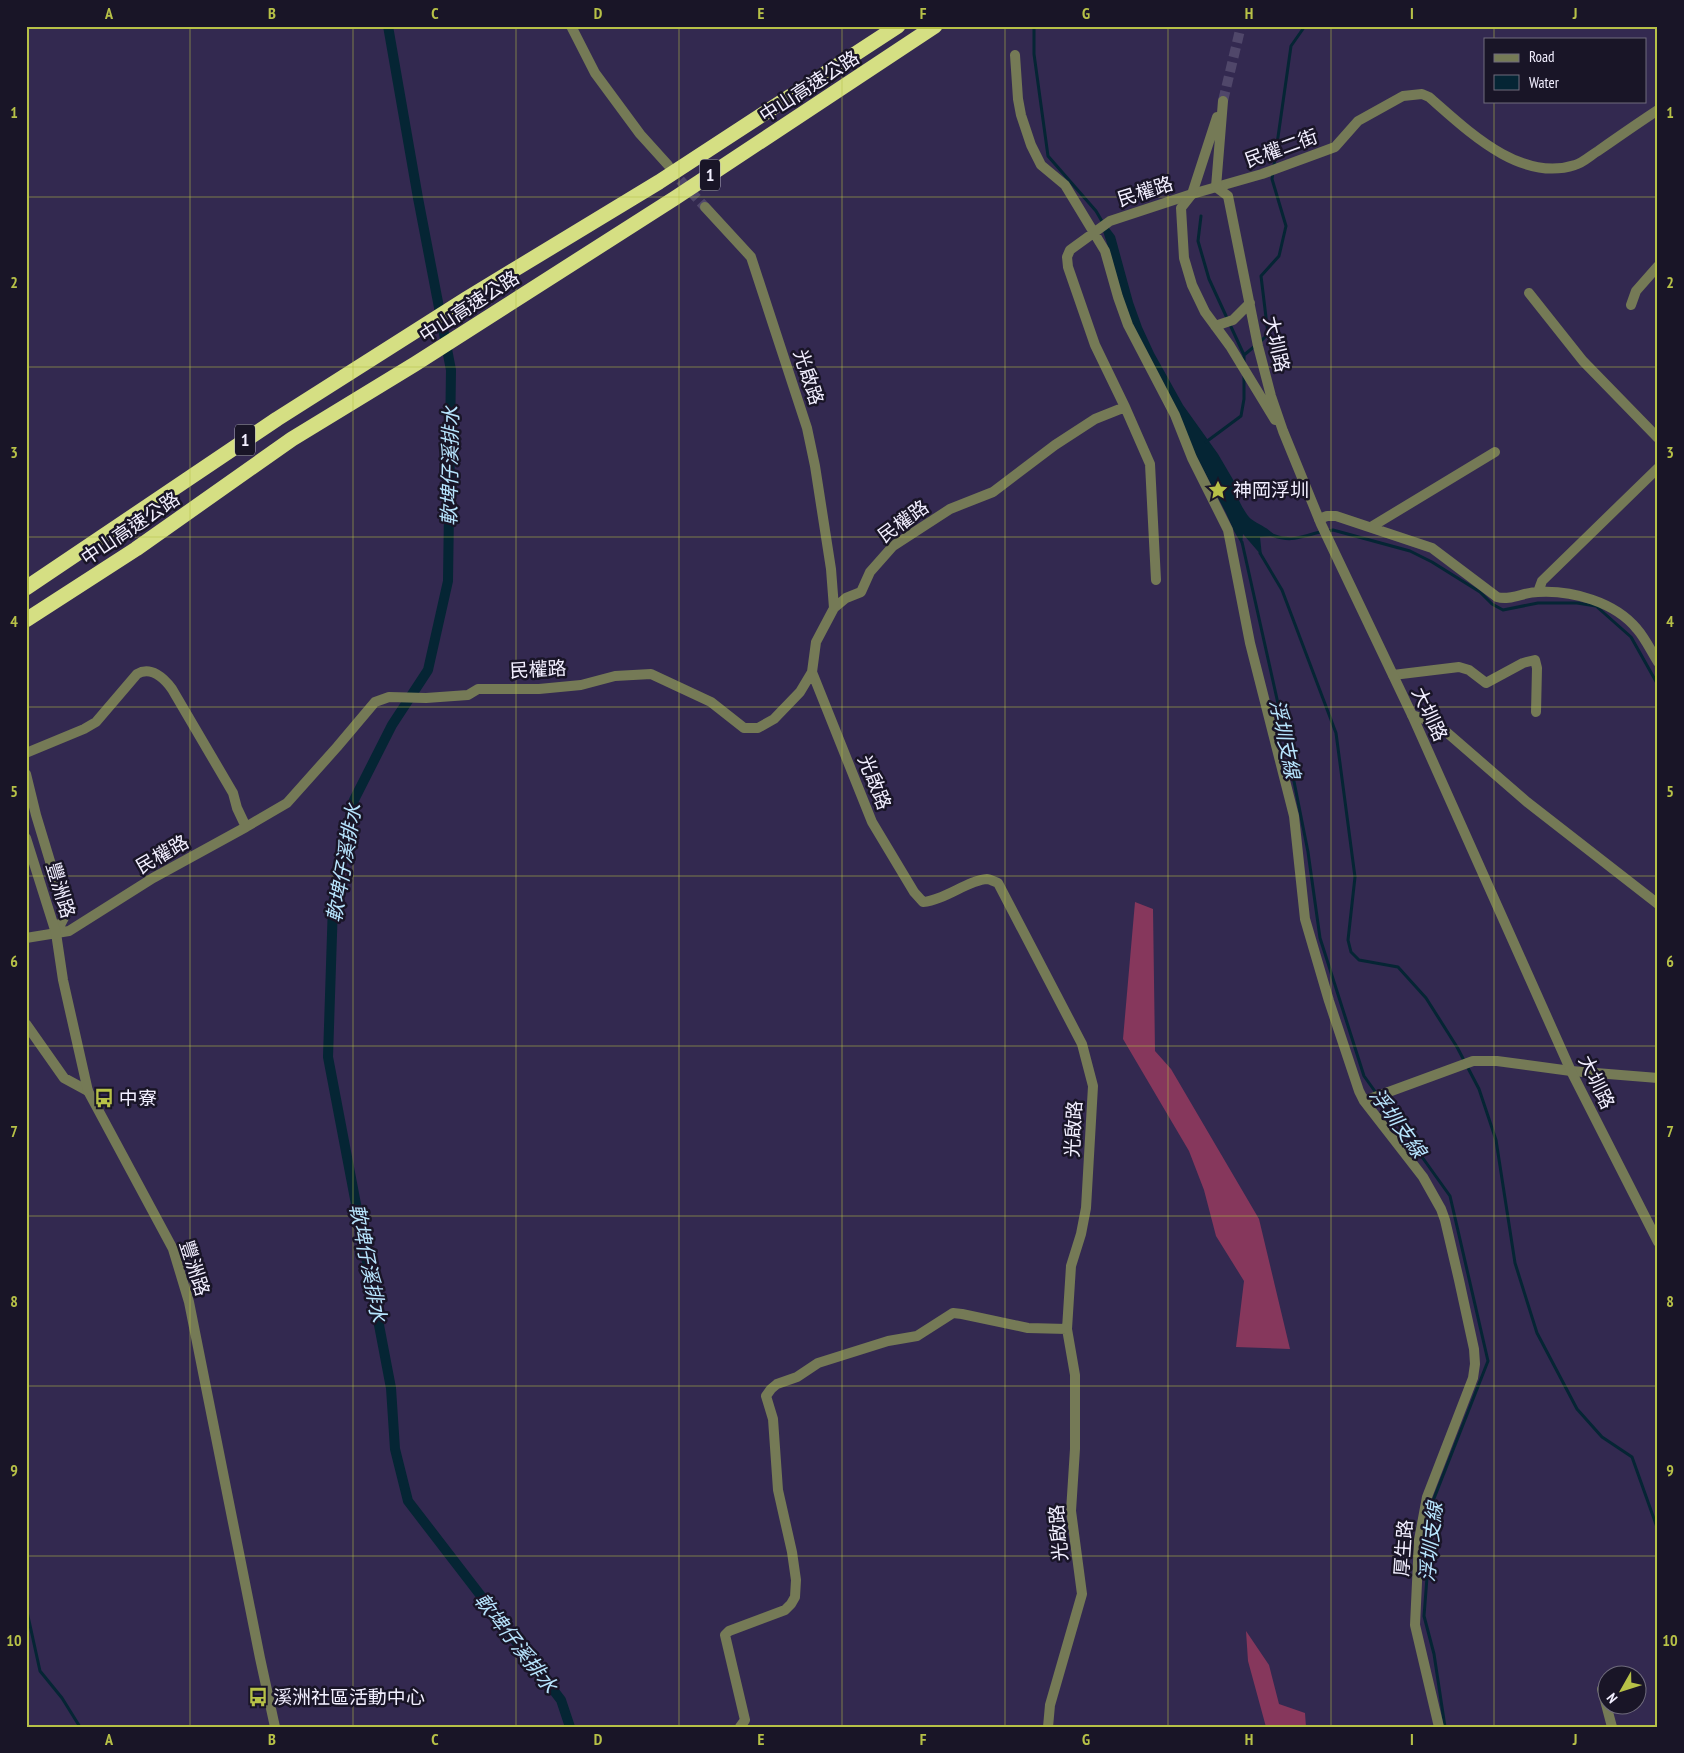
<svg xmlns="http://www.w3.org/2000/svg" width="1684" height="1753" font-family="'PT Sans Narrow','Noto Sans TC',sans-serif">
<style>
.forest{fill:#86375c}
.water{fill:#052534}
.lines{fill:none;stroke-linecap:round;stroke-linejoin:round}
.stream{stroke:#052534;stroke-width:3}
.canal{stroke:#052534;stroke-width:10}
.minor-tunnel{stroke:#50476a;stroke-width:10;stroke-dasharray:10 5;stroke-linecap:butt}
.tertiary-tunnel{stroke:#50476a;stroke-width:10;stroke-dasharray:10 5;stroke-linecap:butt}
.minor{stroke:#757a56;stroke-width:10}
.tertiary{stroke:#757a56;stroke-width:10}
.motorway{stroke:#d5df83;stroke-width:15}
.grid{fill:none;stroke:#b7c147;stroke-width:1;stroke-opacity:0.55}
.labels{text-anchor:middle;stroke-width:5;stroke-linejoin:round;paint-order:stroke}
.shield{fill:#191527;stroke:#b1aebe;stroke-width:1}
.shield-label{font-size:18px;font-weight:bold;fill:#f2efff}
.street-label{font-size:19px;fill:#f2efff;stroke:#191527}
.poi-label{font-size:19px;fill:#f2efff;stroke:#191527;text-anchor:start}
.water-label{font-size:20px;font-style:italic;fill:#b8e5fe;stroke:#191527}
.neatline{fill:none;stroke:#b7c147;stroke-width:2}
.grid-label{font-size:16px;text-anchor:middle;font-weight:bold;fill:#b7c147}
</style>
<rect width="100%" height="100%" fill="#332950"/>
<path class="forest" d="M 1135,902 L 1153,909 L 1155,1051 L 1171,1069 L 1259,1219 L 1290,1349 L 1236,1347 L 1244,1281 L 1216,1236 L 1204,1190 L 1189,1151 L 1123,1039 Z
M 1246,1631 L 1269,1665 L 1279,1704 L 1305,1713 L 1306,1727 L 1266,1727 L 1248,1661 Z"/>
<path class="water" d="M 1105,227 L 1109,228 L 1115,236 L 1133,302 L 1142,327 L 1154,353 L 1183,405 L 1218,454 L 1235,483 C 1233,492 1245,514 1251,519 C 1259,525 1269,528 1275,536 L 1260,537 L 1262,556 L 1243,534 L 1242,545 L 1234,531 L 1226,513 L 1129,327 L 1112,259 L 1103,231 Z"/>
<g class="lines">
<path class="stream" d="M 1034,26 L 1034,54 L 1048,156 L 1096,211 L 1103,223
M 1201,216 L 1198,241 L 1209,279 L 1244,355
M 1260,342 L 1268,334 L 1261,276 L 1279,256 L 1286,226 L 1272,179 L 1291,46 L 1305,26
M 1244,362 L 1244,355 L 1255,346
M 1206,442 L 1241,416 L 1244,399 L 1244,376
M 1328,531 L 1333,530 L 1410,551 L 1432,562 L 1480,592 L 1492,604 L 1503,610 L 1538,603 L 1577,603 L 1596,606 L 1631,637 L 1658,685
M 1272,535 C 1293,543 1301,536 1321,532
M 1242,542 L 1283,726 L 1308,852 L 1320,938 L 1364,1076 L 1450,1196 L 1488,1361 L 1433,1501 L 1424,1616 L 1434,1654 L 1445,1727
M 1260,553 L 1282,590 L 1336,733 L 1355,877 L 1348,940 L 1351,952 L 1359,960 L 1398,967 L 1426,998 L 1457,1047 L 1479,1089 L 1496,1140 L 1515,1263 L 1537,1333 L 1577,1409 L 1602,1437 L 1632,1457 L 1658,1530
M 26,1607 L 40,1671 L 62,1698 L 80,1727"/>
<path class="canal" d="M 388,26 L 418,198 L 451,370 L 448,581 L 428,670 L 392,725 L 354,800 L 333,904 L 328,1057 L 391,1388 L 395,1449 L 408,1501 L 561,1700 L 570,1727"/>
<path class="minor-tunnel" d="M 670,169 L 705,207"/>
<path class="tertiary-tunnel" d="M 1223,101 L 1241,26"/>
<path class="minor" d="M 571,26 L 595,73 L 640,134 L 668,165
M 1015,55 L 1018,99 L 1021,115 L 1031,145 L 1041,165 L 1065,185 L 1105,251 L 1118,297 L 1128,325 L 1175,415 L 1192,458 L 1228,530 L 1250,643 L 1294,816 L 1305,919 L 1329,1001 L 1359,1091 L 1364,1101 L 1423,1177 L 1441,1209 L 1445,1220 L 1459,1280 L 1474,1349 L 1475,1364 L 1473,1378 L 1427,1497 L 1419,1540 L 1415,1625 L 1439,1727
M 705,207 L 751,257 L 807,428 L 815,466 L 831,569 L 834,608
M 1529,293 L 1583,361 L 1658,438
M 1631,305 L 1636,291 L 1658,266
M 1125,407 L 1150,464 L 1156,580
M 1319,519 L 1327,516 L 1336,516 L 1432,548 L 1497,597 C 1510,601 1524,592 1538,592 C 1572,590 1615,602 1637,629 C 1645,638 1651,651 1658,662
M 1371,527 L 1495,452
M 1538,592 L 1542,581 L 1658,468
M 812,672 L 872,822 L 914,892 L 923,902 C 945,900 968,880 987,879 C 990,879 995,882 998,883 L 1082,1044 L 1093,1086 L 1086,1208 L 1081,1234 L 1071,1266 L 1067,1329 L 1075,1375 L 1075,1449 L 1071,1511 L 1082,1594 L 1050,1705 L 1048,1727
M 1393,675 L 1459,667 L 1469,670 L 1486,683 L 1523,663 L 1535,660 L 1537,668 L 1536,712
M 1412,715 L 1436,723 L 1527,802 L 1658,904
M 26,753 L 84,729 L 96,722 L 137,674 C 151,666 164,678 172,689 L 233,793 L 237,808 L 246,827
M 26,774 L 36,815 L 66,914 L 56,933
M 26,938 L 69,931 L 153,878 L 246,827 L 287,803 L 337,747 L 375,702 L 389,697 L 426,698 L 468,695 L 478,689 L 539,689 L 581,685 L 615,676 L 651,674 L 711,702 L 744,728 L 758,728 L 774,719 L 800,692 L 812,672 L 816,642 L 834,608 L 846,598 L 861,592 L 870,572 L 893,546 L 950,509 L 993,492 L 1055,445 L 1095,419 L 1125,407 L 1095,345 L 1068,267 L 1067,257 L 1070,250 L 1110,221 L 1192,194 L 1262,174 L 1335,147 L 1358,121 L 1403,96 L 1422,94 L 1429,97 C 1467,130 1520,183 1575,165 C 1583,163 1591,155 1598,151 C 1618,137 1638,123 1658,110
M 26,1024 L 64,1078 L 88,1091
M 1364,1101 L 1473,1061 L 1497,1061 L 1571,1071 L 1658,1078
M 1602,1689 L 1612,1727
M 740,1727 L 745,1720 L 725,1635 L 729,1631 L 785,1610 L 791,1604 L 795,1597 L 796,1580 L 792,1552 L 778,1490 L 773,1419 L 766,1396 L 771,1389 L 777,1384 L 797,1377 L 818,1363 L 888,1341 L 917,1336 L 953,1313 L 962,1314 L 1028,1328 L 1067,1329"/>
<path class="tertiary" d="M 1223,101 L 1216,187 L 1228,196 L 1258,346 L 1271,396 L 1283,431 L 1321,524 L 1412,715 L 1571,1071 L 1658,1242
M 1217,117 L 1192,194 L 1181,208 L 1184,258 L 1192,285 L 1205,312 L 1230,346 L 1275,420
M 1215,326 L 1233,320 L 1250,303
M 26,838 L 56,933 L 63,980 L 88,1091 L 173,1249 L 189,1302 L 260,1658 L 275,1727"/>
<path class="motorway" d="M 26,588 L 277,419 L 466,299 L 659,182 L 898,26
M 26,620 L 136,549 L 292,439 L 415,364 L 675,198 L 935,26"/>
</g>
<path class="grid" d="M 190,26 L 190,1727M 353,26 L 353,1727M 516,26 L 516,1727M 679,26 L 679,1727M 842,26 L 842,1727M 1005,26 L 1005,1727M 1168,26 L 1168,1727M 1331,26 L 1331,1727M 1494,26 L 1494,39M 1494,101 L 1494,1727M 26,197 L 1658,197M 26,367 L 1658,367M 26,537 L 1658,537M 26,707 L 1658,707M 26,876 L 1658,876M 26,1046 L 1658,1046M 26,1216 L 1658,1216M 26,1386 L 1658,1386M 26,1556 L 1658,1556"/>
<defs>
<symbol id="sight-bare" viewBox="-9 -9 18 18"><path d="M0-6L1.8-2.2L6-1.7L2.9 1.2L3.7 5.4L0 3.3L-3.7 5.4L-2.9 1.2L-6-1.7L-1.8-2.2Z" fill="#b7c147" stroke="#191527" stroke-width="2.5" paint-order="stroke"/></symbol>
<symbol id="bus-bare" viewBox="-9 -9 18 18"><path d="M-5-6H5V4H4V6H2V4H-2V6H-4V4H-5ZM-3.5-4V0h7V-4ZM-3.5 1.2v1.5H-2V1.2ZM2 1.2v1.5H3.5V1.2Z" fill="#b7c147" stroke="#191527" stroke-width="2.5" paint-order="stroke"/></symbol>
</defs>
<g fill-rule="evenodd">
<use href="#sight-bare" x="1204" y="476" width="28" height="28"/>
<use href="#bus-bare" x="90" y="1084" width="28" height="28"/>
<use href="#bus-bare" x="244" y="1683" width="28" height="28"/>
</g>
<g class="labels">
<g class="shield">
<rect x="700" y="159.5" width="20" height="31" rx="4"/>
<rect x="235" y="424.5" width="20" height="31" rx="4"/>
</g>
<g class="shield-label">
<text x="710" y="181">1</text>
<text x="245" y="446">1</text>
</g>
<g class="street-label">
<text transform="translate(809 86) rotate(-33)" y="7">中山高速公路</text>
<text transform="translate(1281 148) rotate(-20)" y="7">民權二街</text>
<text transform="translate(1145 191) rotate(-18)" y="7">民權路</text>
<text transform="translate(469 306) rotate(-33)" y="7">中山高速公路</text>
<text transform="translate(1277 344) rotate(77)" y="7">大圳路</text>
<text transform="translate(809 377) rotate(72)" y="7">光啟路</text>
<text transform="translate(903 521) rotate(-36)" y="7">民權路</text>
<text transform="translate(130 528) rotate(-34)" y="7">中山高速公路</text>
<text transform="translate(538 669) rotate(-3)" y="7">民權路</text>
<text transform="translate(1430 714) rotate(65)" y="7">大圳路</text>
<text transform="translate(875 782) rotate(68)" y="7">光啟路</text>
<text transform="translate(162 854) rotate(-30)" y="7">民權路</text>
<text transform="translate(61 890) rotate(73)" y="7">豐洲路</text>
<text transform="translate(1597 1082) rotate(64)" y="7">大圳路</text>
<text transform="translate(1073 1129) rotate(-87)" y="7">光啟路</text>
<text transform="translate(195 1268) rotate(72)" y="7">豐洲路</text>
<text transform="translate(1058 1533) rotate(-95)" y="7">光啟路</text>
<text transform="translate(1403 1548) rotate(-86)" y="7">厚生路</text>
</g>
<g class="poi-label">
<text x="1233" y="497">神岡浮圳</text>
<text x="119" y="1105">中寮</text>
<text x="273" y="1704">溪洲社區活動中心</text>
</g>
<g class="water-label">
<text transform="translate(450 466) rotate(-89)" y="7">軟埤仔溪排水</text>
<text transform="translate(1285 739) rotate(78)" y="7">浮圳支線</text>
<text transform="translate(344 863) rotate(-80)" y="7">軟埤仔溪排水</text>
<text transform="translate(1398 1123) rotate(54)" y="7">浮圳支線</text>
<text transform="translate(368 1263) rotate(79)" y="7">軟埤仔溪排水</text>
<text transform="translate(1431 1542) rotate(-84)" y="7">浮圳支線</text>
<text transform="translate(516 1643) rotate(52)" y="7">軟埤仔溪排水</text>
</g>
</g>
<rect width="1684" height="1753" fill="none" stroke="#191527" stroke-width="55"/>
<rect x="1484" y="38" width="162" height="65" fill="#191527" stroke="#706c7d"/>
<rect x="1494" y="54" width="25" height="8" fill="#757a56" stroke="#706c7d"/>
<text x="1529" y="62" font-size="15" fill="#f2efff">Road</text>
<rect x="1494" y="75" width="25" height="15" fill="#052534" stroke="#706c7d"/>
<text x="1529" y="88" font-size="15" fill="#f2efff">Water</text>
<g transform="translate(1622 1690) rotate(231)"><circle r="24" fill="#191527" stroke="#706c7d"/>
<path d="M0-4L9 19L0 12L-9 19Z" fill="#b7c147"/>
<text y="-8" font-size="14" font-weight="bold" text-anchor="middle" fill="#f2efff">N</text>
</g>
<rect x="28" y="28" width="1628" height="1698" class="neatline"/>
<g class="grid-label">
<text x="109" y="19">A</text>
<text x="272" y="19">B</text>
<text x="435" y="19">C</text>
<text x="598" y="19">D</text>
<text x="761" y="19">E</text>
<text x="923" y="19">F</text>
<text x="1086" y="19">G</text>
<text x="1249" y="19">H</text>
<text x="1412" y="19">I</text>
<text x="1575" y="19">J</text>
<text x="14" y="118">1</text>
<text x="1670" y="118">1</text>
<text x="14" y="288">2</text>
<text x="1670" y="288">2</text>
<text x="14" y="458">3</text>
<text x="1670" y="458">3</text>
<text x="14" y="627">4</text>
<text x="1670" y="627">4</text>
<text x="14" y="797">5</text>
<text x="1670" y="797">5</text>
<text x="14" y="967">6</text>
<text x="1670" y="967">6</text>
<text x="14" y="1137">7</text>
<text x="1670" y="1137">7</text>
<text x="14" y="1307">8</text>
<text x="1670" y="1307">8</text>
<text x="14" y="1476">9</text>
<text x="1670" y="1476">9</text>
<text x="14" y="1646">10</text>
<text x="1670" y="1646">10</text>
<text x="109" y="1745">A</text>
<text x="272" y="1745">B</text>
<text x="435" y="1745">C</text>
<text x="598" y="1745">D</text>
<text x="761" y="1745">E</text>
<text x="923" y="1745">F</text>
<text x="1086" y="1745">G</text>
<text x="1249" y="1745">H</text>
<text x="1412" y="1745">I</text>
<text x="1575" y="1745">J</text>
</g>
</svg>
